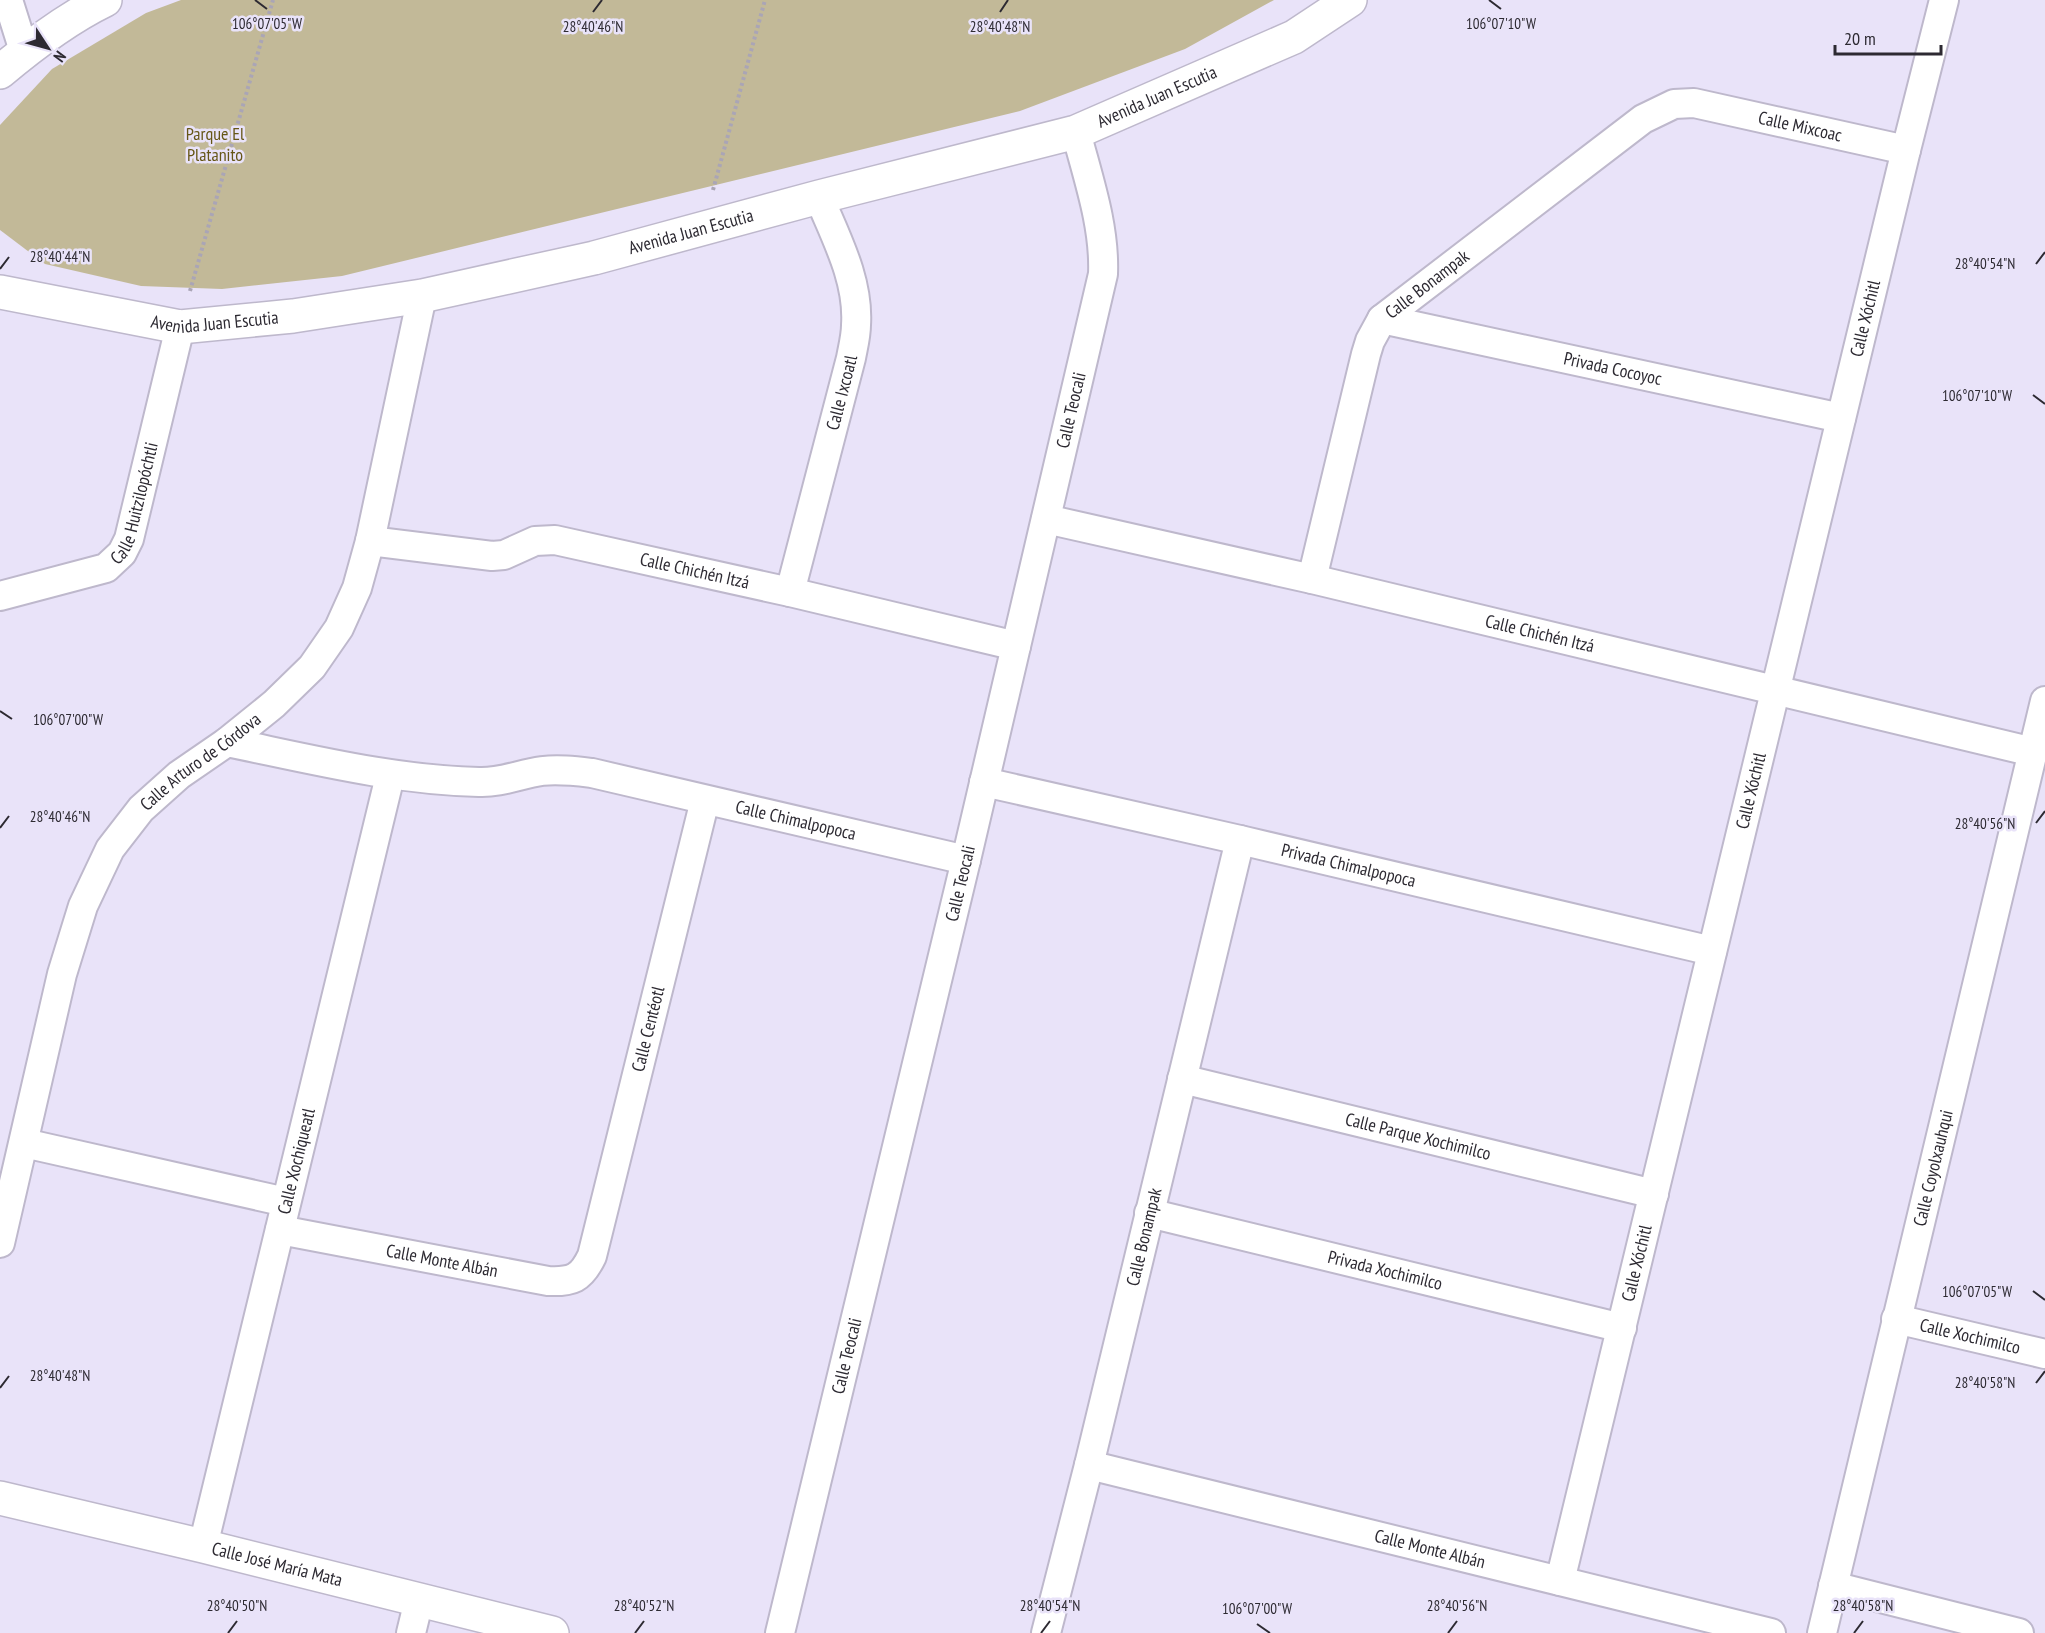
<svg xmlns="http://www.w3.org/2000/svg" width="2045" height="1633" font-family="'PT Sans Narrow',sans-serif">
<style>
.green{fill:#c2b998}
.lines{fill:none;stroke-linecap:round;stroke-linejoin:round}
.street-casing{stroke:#beb8cc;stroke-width:32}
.secondary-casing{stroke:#beb8cc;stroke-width:36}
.primary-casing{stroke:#beb8cc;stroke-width:36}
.path{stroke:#aaa5b6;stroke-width:4;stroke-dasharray:3 3;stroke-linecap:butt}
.street{stroke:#fff;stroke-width:28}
.secondary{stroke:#fff;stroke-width:33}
.primary{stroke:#fff;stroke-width:33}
.ticks{fill:none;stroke:#2d2a32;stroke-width:2}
.labels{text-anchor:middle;stroke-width:5;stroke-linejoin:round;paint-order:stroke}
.street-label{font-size:18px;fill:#2d2a32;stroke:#e9e3f9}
.park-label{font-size:18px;fill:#665616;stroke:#e9e3f9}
.ticks-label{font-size:15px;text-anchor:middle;fill:#2d2a32;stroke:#e9e3f9;stroke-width:5;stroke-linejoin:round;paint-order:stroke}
</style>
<rect width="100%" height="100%" fill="#e9e3f9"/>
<path class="green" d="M 181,0 L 1274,0 L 1185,49 L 1020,111 L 342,276 L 222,289 L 141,286 L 45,264 L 0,230 L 0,125 L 52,69 L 146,13 Z"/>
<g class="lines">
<defs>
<g id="street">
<path d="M 8,0 L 24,51"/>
<path id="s1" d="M 1382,319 L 1841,418"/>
<path id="s2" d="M 1046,519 L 1312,579 L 2033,752"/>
<path id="s3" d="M 370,541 L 492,556 L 504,555 L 535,541 L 555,540 L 790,592 L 1016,646"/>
<path id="s4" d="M 1312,579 L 1366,354 L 1370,341 L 1382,319 L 1643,119 L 1674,104 L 1694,103 L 1906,150"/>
<path id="s5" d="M 790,592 L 851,358 C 853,347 856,336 856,325 C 859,280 836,238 819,197"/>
<path id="s6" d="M 0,596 L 106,568 L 122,553 L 129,539 L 180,327"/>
<path id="s7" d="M 227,742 C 310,759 393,780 479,782 C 501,783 520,774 542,771 C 559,769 575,771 592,773 L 966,860"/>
<path id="s8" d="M 984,782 L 1240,840 L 1712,951"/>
<path id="s9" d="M 1182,1079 L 1654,1194"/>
<path d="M 24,1143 L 286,1202"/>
<path id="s10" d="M 1149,1213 L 1622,1328"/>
<path id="s11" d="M 280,1230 L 548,1281 C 572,1282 581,1279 592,1256 L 705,800"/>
<path id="s12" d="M 0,1243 L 62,974 L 83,906 L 110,849 L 141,809 L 179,775 L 227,742 L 274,704 L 312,667 L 339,628 L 357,588 L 370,541 L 422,296"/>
<path id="s13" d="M 1896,1319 L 2045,1354"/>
<path id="s14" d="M 1089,1465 L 1771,1633"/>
<path id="s15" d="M 203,1546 L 390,776"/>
<path id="s16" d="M 1560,1581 L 1906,150 L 1944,0"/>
<path d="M 1833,1586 L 2019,1633"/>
<path d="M 411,1633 L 419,1600"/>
<path id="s17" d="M 780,1633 L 966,860 L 1103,274 C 1105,226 1088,178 1076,132"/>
<path id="s18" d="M 1046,1633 L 1089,1465 L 1240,840"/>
<path id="s19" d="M 1822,1633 L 2045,701"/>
</g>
<g id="secondary">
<path id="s20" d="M 0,1498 L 203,1546 L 552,1633"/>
</g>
<g id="primary">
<path d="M 0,72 C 32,45 68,18 105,0"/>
<path id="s21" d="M 0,292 L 180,327 L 293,316 L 422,296 L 594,258 L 819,197 L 1076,132 L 1294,37 L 1350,0"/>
</g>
</defs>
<use href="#street" class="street-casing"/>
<use href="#secondary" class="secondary-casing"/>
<use href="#primary" class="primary-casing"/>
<path class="path" d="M 713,190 L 765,0
M 190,291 L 273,0"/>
<use href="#street" class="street"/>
<use href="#secondary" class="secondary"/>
<use href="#primary" class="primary"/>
</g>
<path class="ticks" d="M 255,0 L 267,9M 1489,0 L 1501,9M 593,12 L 602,0M 1000,12 L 1008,0M 2036,264 L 2045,252M 0,269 L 9,257M 2033,395 L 2045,404M 0,711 L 12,719M 2036,823 L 2045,811M 0,828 L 9,816M 2033,1291 L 2045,1300M 2036,1383 L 2045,1371M 0,1388 L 9,1376M 1257,1624 L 1270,1633M 228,1633 L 237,1621M 635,1633 L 644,1621M 1041,1633 L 1050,1621M 1448,1633 L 1457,1621M 1854,1633 L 1863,1621"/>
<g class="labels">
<g class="street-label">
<text dy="6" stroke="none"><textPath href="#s21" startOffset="1190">Avenida Juan Escutia</textPath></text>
<text dy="6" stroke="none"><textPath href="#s4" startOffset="762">Calle Mixcoac</textPath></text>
<text dy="6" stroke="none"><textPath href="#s21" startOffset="704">Avenida Juan Escutia</textPath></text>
<text dy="6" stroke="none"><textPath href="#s4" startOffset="327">Calle Bonampak</textPath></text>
<text dy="6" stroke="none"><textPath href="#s21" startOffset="218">Avenida Juan Escutia</textPath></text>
<text dy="6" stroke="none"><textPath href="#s16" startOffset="1299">Calle Xóchitl</textPath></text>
<text dy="6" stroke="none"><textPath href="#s1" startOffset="236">Privada Cocoyoc</textPath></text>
<text dy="6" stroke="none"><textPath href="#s5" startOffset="206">Calle Ixcoatl</textPath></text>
<text dy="6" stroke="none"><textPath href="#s17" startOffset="1257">Calle Teocali</textPath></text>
<text dy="6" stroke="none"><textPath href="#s6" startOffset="183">Calle Huitzilopóchtli</textPath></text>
<text dy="6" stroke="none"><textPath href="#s3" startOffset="332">Calle Chichén Itzá</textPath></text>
<text dy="6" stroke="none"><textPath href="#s2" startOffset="507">Calle Chichén Itzá</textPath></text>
<text dy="6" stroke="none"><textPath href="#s12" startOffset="537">Calle Arturo de Córdova</textPath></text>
<text dy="6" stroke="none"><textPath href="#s16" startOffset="813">Calle Xóchitl</textPath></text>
<text dy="6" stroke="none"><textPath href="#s7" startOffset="579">Calle Chimalpopoca</textPath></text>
<text dy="6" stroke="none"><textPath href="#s8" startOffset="374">Privada Chimalpopoca</textPath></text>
<text dy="6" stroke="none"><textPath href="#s17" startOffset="771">Calle Teocali</textPath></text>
<text dy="6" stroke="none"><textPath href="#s11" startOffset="562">Calle Centéotl</textPath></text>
<text dy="6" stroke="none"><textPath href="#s9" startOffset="243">Calle Parque Xochimilco</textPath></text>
<text dy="6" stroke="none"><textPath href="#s15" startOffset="396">Calle Xochiqueatl</textPath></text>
<text dy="6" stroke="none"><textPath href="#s19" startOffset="478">Calle Coyolxauhqui</textPath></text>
<text dy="6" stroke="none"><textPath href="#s18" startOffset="408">Calle Bonampak</textPath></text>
<text dy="6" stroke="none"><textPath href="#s11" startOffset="165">Calle Monte Albán</textPath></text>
<text dy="6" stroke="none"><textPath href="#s16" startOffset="327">Calle Xóchitl</textPath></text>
<text dy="6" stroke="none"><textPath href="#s10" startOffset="243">Privada Xochimilco</textPath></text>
<text dy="6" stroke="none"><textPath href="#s13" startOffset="76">Calle Xochimilco</textPath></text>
<text dy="6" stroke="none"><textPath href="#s17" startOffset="285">Calle Teocali</textPath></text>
<text dy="6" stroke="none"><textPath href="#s14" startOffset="351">Calle Monte Albán</textPath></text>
<text dy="6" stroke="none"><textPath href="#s20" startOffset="285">Calle José María Mata</textPath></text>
</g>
<g class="park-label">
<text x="215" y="140">Parque El<tspan x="215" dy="21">Platanito</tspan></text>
</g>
</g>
<g class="ticks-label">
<text x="267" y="29">106°07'05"W</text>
<text x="1501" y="29">106°07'10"W</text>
<text x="593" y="32">28°40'46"N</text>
<text x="1000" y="32">28°40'48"N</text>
<text x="60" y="262">28°40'44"N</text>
<text x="1985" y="269">28°40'54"N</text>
<text x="1977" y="401">106°07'10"W</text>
<text x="68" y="725">106°07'00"W</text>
<text x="60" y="822">28°40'46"N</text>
<text x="1985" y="829">28°40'56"N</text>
<text x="1977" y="1297">106°07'05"W</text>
<text x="60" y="1381">28°40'48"N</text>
<text x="1985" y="1388">28°40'58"N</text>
<text x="237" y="1611">28°40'50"N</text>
<text x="644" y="1611">28°40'52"N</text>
<text x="1050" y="1611">28°40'54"N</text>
<text x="1457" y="1611">28°40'56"N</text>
<text x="1863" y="1611">28°40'58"N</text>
<text x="1257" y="1614">106°07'00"W</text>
</g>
<g transform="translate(48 48) rotate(126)" stroke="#e9e3f9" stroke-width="4.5" paint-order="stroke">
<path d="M0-4.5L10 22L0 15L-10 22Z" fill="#2d2a32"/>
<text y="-9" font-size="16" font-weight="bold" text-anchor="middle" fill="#2d2a32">N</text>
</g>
<path d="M1835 45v9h106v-9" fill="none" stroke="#2d2a32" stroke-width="3"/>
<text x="1844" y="45" font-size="18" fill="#2d2a32" stroke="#e9e3f9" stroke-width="4.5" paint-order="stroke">20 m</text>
</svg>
